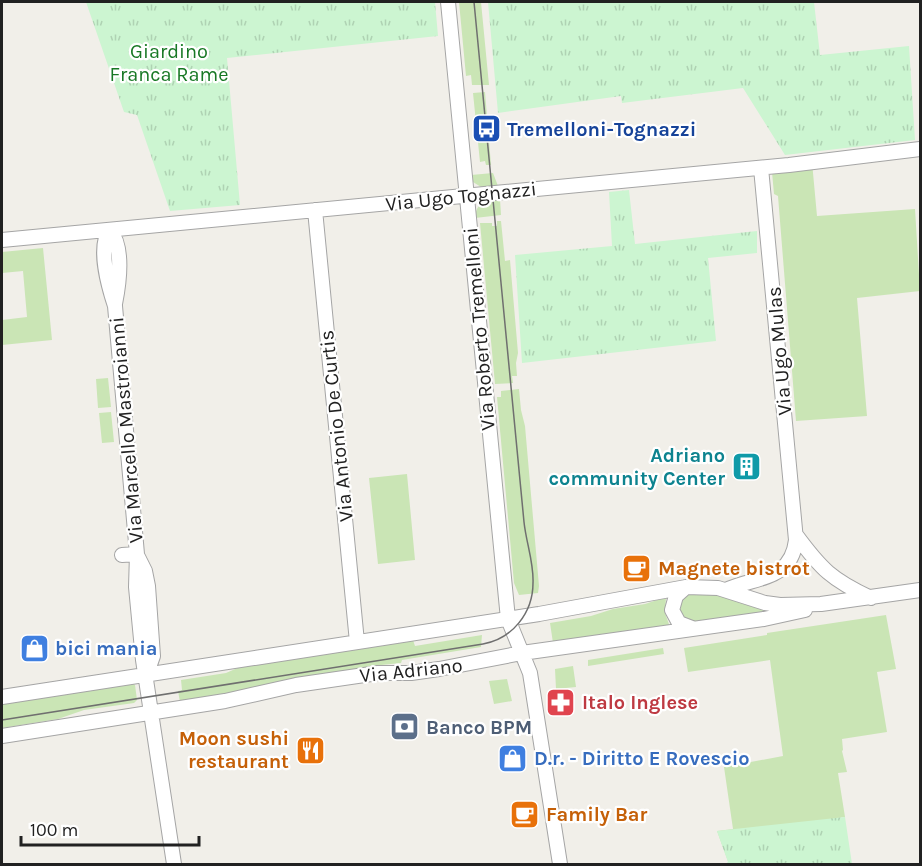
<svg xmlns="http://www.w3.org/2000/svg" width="922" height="866" font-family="Karla,sans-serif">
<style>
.grass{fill:#cae5b5}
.park{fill:url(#park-tufts)}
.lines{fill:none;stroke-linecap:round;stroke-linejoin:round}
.minor-casing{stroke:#a5a5a5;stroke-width:16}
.minor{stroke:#fff;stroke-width:14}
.tram{stroke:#6f6f6f;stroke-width:1.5}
.labels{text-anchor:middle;stroke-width:4.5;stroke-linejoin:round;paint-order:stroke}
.park-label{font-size:20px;fill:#177824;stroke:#fff}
.transit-label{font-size:20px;font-weight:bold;fill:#164399;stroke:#fff;text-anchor:start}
.street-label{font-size:20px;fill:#212121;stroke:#fff}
.culture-label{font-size:20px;font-weight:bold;fill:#0d838f;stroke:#fff;text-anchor:end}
.food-label{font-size:20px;font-weight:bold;fill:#c56008;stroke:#fff;text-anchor:start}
.shop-label{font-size:20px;font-weight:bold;fill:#366cbe;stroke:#fff;text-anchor:start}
.health-label{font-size:20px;font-weight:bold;fill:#be3a42;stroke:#fff;text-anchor:start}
.service-label{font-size:20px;font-weight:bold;fill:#4e5e75;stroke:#fff;text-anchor:start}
</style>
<defs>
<pattern id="park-tufts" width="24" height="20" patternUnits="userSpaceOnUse" patternTransform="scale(1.5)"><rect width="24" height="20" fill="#ccf5d1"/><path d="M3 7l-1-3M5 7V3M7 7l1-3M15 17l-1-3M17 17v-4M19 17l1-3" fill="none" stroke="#afd2b3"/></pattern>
</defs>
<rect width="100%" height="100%" fill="#f1efe9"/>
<path class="grass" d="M 459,2 L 481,2 L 489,85 L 472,85 L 471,75 L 466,76 Z
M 485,92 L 491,165 L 486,165 L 485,161 L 480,162 L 473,93 Z
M 812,162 L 817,216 L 915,209 L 920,291 L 857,298 L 867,416 L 796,421 L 778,196 L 774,194 L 772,172 Z
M 493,173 L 498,186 L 481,187 L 473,182 L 471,175 Z
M 500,199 L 501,215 L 475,218 C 476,202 486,200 500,199 Z
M 497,221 L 501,221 L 505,261 L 510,260 L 518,353 L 516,363 L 517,376 L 512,376 L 513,383 L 495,384 L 480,223 L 492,223 L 492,226 L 497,226 Z
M 43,248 L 52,340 L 2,345 L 2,320 L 27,317 L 23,271 L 2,273 L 2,252 Z
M 108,378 L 111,407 L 98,408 L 96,379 Z
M 519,389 L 521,410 L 525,426 L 539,586 L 538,593 L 519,595 L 514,583 L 497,397 L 501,397 L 501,391 Z
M 111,412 L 114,442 L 102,443 L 99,413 Z
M 407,474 L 415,560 L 378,564 L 369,478 Z
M 694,592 L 708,592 L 766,609 L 769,612 L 695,624 L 683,617 L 680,611 L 682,599 Z
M 666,597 L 665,613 L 670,627 L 608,634 L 553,643 L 550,623 L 591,616 L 613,609 L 645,604 Z
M 886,615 L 896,669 L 877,672 L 887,732 L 842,739 L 843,750 L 842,751 L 847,772 L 838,773 L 845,817 L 838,818 L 729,864 L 717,831 L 733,829 L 724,767 L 783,756 L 770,660 L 688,672 L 684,648 L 767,635 L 767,633 Z
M 482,635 L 481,647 L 402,660 L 401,663 L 381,665 L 284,680 L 253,689 L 180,702 L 178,691 L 182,690 L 181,680 L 226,673 L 242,666 L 413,640 L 415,646 Z
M 663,648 L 664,654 L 588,666 L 588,660 Z
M 573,666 L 576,687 L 556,689 L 555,669 Z
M 507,679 L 512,701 L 494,704 L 489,681 Z
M 132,683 L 135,685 L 137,700 L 134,703 L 84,710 L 58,719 L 2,728 L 2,703 Z"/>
<path class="park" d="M 86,2 L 435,2 L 438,36 L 227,58 L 240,205 L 170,211 L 137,115 L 124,112 Z
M 488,2 L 814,2 L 820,55 L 909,46 L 915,140 L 785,155 L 743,88 L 622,103 L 621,96 L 498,113 Z
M 629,190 L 635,244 L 757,231 L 757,253 L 708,258 L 716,341 L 522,363 L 515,255 L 612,246 L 609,192 Z
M 845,817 L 852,864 L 725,864 L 728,862 L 717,831 Z"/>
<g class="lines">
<defs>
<path id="minor" d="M 448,2 L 508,619 L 530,673 L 560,864
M 315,210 L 357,642
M 110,230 C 97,246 109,288 115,306 L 137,554 L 136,587 L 143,660 L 174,864
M 110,230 C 124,247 119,284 115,304
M 2,240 L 789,165 L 920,149
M 796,535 C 821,569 832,580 871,598
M 122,555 L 137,554
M 138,557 L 145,571 L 148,586 L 153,656 L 147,673
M 686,587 L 676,596 L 672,610 L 679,623 L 692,628
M 726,590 C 755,576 791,582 796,540 L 761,168
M 2,697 L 539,614 L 686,587 L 718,588 L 765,603 L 780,605 L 821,604 L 920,590
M 2,736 L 225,701 L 296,685 L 378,673 L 411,673 L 439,669 L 522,653 L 764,619 L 805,610"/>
</defs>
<use href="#minor" class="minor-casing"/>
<use href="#minor" class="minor"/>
<path class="tram" d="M 2,720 L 483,644 C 512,639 533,613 533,583 C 534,563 526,542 524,522 L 474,2"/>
</g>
<defs>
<symbol id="bus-square" viewBox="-11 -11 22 22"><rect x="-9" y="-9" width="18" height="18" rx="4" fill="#1a4fb4" stroke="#fff"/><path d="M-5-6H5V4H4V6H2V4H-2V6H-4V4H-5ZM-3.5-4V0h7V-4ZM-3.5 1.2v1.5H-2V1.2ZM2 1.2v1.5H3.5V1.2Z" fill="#fff"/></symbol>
<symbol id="building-square" viewBox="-11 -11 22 22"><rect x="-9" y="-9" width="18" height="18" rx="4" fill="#0f9aa8" stroke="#fff"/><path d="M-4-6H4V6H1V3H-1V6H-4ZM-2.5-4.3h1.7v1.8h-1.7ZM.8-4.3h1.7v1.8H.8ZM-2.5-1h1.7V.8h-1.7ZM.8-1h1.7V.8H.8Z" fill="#fff"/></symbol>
<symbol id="cafe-square" viewBox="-11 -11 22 22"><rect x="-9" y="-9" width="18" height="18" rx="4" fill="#e8710a" stroke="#fff"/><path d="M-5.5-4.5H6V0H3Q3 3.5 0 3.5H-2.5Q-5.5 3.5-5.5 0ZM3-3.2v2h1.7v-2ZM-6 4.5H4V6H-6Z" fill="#fff"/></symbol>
<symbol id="shop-square" viewBox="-11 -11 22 22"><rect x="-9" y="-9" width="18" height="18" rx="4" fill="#3f7fe0" stroke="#fff"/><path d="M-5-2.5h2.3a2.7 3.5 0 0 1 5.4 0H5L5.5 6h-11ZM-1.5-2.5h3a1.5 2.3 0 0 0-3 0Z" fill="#fff"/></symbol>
<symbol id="pharmacy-square" viewBox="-11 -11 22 22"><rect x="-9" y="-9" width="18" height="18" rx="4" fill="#e0444e" stroke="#fff"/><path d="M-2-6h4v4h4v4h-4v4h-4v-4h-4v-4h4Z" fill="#fff"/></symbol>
<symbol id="bank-square" viewBox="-11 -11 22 22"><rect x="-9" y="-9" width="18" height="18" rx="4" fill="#5c6f8a" stroke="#fff"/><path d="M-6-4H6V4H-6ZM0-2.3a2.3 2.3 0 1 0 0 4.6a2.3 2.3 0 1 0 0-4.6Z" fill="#fff"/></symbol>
<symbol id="restaurant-square" viewBox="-11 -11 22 22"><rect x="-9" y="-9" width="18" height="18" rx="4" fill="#e8710a" stroke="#fff"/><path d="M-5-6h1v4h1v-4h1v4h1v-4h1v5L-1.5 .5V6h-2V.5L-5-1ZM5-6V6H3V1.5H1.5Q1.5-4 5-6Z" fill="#fff"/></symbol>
</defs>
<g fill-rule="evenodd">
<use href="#bus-square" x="470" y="112" width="33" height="33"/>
<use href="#building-square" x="730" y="450" width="33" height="33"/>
<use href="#cafe-square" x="620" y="552" width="33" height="33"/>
<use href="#shop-square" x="18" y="632" width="33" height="33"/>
<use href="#pharmacy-square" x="544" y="686" width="33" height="33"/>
<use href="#bank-square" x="388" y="710" width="33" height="33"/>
<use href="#restaurant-square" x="294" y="734" width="33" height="33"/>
<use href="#shop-square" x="496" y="742" width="33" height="33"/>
<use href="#cafe-square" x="508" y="798" width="33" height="33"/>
</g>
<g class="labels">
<g class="park-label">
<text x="169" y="58">Giardino<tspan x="169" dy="23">Franca Rame</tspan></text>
</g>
<g class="transit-label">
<text x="507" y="136">Tremelloni-Tognazzi</text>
</g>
<g class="street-label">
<text transform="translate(461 196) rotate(-6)" y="7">Via Ugo Tognazzi</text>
<text transform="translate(479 329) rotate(-95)" y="7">Via Roberto Tremelloni</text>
<text transform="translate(779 351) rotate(-95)" y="7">Via Ugo Mulas</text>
<text transform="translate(336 426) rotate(-96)" y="7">Via Antonio De Curtis</text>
<text transform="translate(126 430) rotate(-95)" y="7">Via Marcello Mastroianni</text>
<text transform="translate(411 670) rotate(-6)" y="7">Via Adriano</text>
</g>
<g class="culture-label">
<text x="725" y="462">Adriano<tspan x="725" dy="23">community Center</tspan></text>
</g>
<g class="food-label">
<text x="658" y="575">Magnete bistrot</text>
<text x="289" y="745" text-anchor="end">Moon sushi<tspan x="289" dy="23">restaurant</tspan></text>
<text x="546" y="821">Family Bar</text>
</g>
<g class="shop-label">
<text x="55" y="655">bici mania</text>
<text x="534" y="765">D.r. - Diritto E Rovescio</text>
</g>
<g class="health-label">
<text x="582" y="709">Italo Inglese</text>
</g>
<g class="service-label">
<text x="426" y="734">Banco BPM</text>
</g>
</g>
<rect width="922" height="866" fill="none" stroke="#212121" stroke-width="6"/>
<path d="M21 836v9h178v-9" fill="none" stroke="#212121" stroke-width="3"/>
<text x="30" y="836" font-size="18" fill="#212121" stroke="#ffffff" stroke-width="4.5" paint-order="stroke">100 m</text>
</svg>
